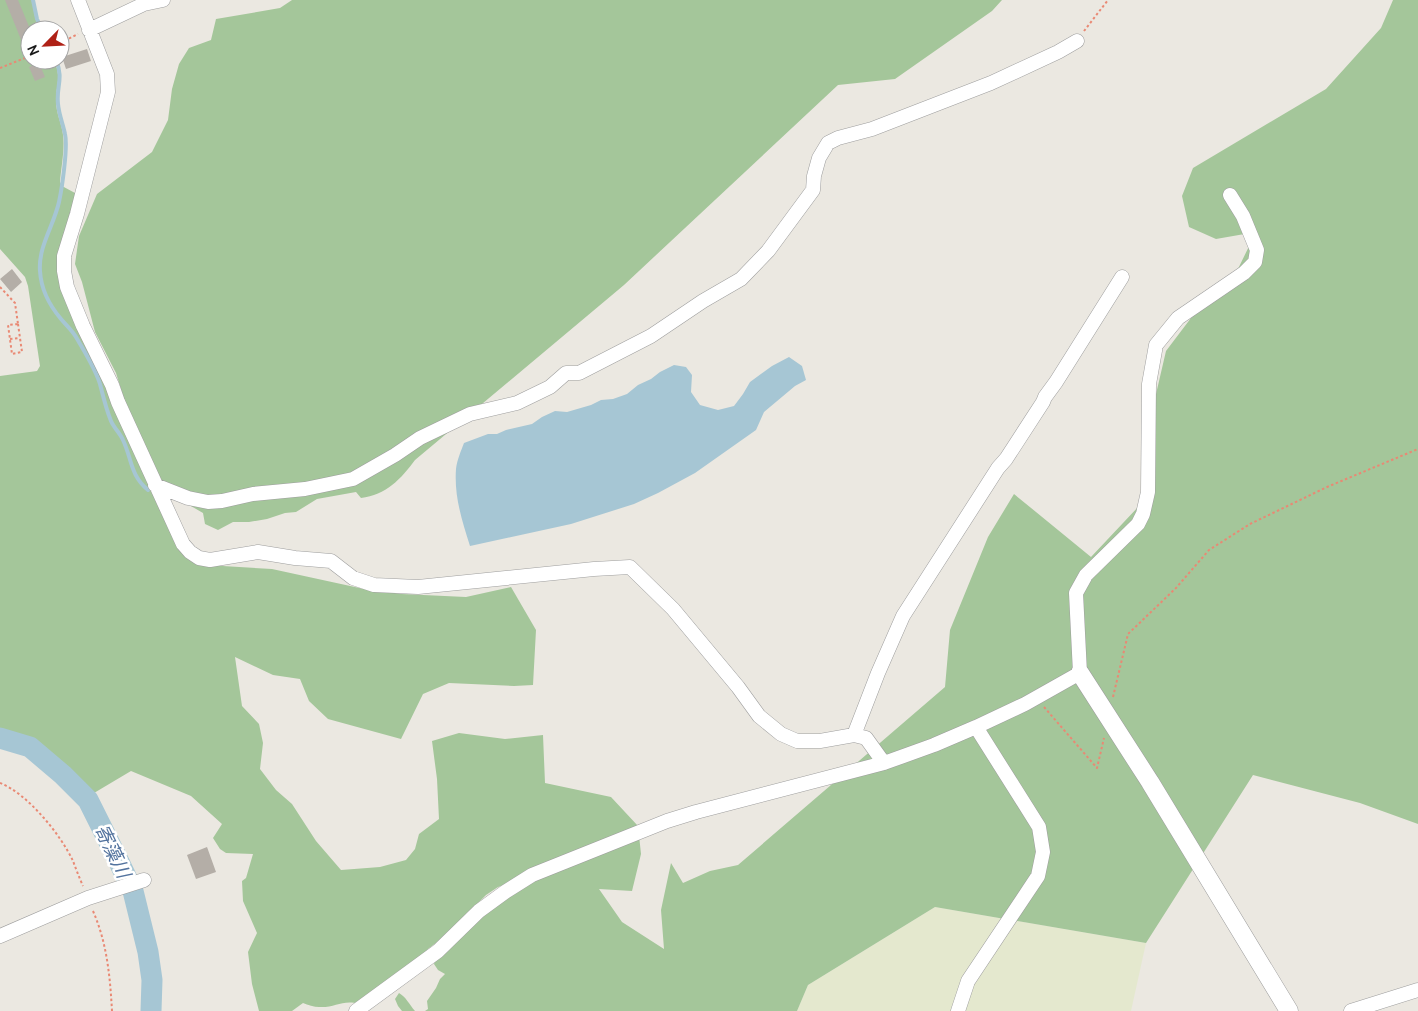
<svg xmlns="http://www.w3.org/2000/svg" width="1418" height="1011" font-family="Cabin,'Noto Sans JP',sans-serif">
<style>
.farmland{fill:#e4e8ce}
.forest{fill:#a4c69a}
.water{fill:#a6c6d4}
.lines{fill:none;stroke-linecap:round;stroke-linejoin:round}
.stream{stroke:#a6c6d4;stroke-width:4}
.river{stroke:#a6c6d4;stroke-width:21}
.building{fill:#b4aea7}
.minor-casing{stroke:#9e9e9e;stroke-width:15}
.tertiary-casing{stroke:#9e9e9e;stroke-width:19}
.path{stroke:#e98974;stroke-width:2;stroke-dasharray:2.5 2.5;stroke-linecap:butt}
.minor{stroke:#fff;stroke-width:14}
.tertiary{stroke:#fff;stroke-width:18}
.labels{text-anchor:middle;stroke-width:5;stroke-linejoin:round;paint-order:stroke}
.water-label{font-size:19px;font-style:italic;fill:#53739e;stroke:#fff}
</style>
<rect width="100%" height="100%" fill="#ebe8e1"/>
<path class="farmland" d="M 935,907 L 1146,943 L 1131,1011 L 797,1011 L 808,985 Z"/>
<path class="forest" d="M 0,0 L 32,0 L 35,16 L 40,30 L 30,30 L 30,60 L 54,60 C 62,79 56,83 56,101 C 56,113 62,124 63,135 C 65,149 61,168 60,182 L 62,186 L 75,193 L 76,197 L 59,257 L 152,490 L 206,565 L 272,569 L 364,589 L 402,594 L 466,597 L 511,587 L 536,630 L 533,685 L 514,686 L 449,683 L 423,694 L 401,739 L 328,719 L 309,701 L 300,679 L 273,675 L 235,657 L 242,706 L 259,724 L 263,743 L 260,769 L 276,790 L 292,804 L 316,841 L 341,870 L 380,867 L 406,860 L 415,849 L 419,834 L 439,819 L 437,779 L 432,741 L 459,733 L 505,739 L 543,735 L 545,783 L 611,797 L 638,826 L 641,854 L 632,891 L 599,889 L 622,922 L 664,949 L 661,910 L 671,863 L 683,883 L 710,871 L 738,865 L 945,687 L 950,630 L 988,537 L 1014,494 L 1091,557 L 1139,506 L 1153,407 L 1166,351 L 1191,318 L 1236,273 L 1256,232 L 1216,239 L 1189,227 L 1182,196 L 1193,168 L 1326,89 L 1381,28 L 1393,0 L 1418,0 L 1418,824 L 1360,803 L 1253,775 L 1146,943 L 935,907 L 808,985 L 797,1011 L 425,1011 L 428,1009 L 427,1001 L 436,988 L 440,979 L 445,974 L 438,970 L 434,964 L 436,957 L 514,882 L 498,887 L 486,895 L 445,936 L 428,949 L 421,961 L 359,1004 C 343,999 335,1008 319,1007 C 314,1007 308,1005 303,1003 L 292,1011 L 259,1011 L 252,984 L 248,952 L 257,933 L 243,901 L 242,881 L 246,878 L 253,854 L 226,853 L 220,849 L 213,838 L 222,824 L 191,796 L 131,771 L 94,793 L 88,788 L 53,756 L 28,739 L 0,730 L 0,376 L 37,371 L 40,366 L 28,286 L 25,277 L 0,249 Z
M 292,0 L 1002,0 L 992,11 L 895,79 L 838,85 L 624,285 L 415,460 C 401,479 386,495 361,498 L 356,492 L 317,499 L 296,512 L 285,513 L 267,519 L 249,522 L 233,522 L 218,530 L 205,524 L 203,513 L 184,502 L 165,494 L 125,402 L 116,373 L 95,332 L 82,282 L 75,264 L 79,236 L 97,194 L 152,152 L 168,120 L 172,89 L 179,64 L 189,48 L 211,40 L 216,19 L 280,8 Z
M 399,993 C 406,997 409,1004 415,1011 L 402,1011 L 398,1006 L 395,999 Z"/>
<path class="water" d="M 789,357 L 802,366 L 806,380 L 795,386 L 764,412 L 756,430 L 695,473 L 658,493 L 634,504 L 571,524 L 470,546 C 462,521 454,496 456,469 C 457,460 461,451 464,443 L 488,434 L 497,434 L 506,430 L 532,424 L 542,417 L 555,411 L 567,412 L 591,405 L 601,400 L 613,399 L 627,394 L 638,385 L 651,379 L 660,372 L 674,365 L 686,367 L 692,375 L 691,392 L 700,405 L 718,410 L 734,406 L 743,394 L 750,382 L 772,366 Z"/>
<g class="lines">
<path class="stream" d="M 33,0 L 37,19 L 42,30
M 56,60 C 64,79 56,86 58,104 C 59,115 63,124 65,134 C 68,147 62,188 59,202 C 54,225 38,247 40,271 C 41,289 50,306 61,319 C 66,325 72,330 76,337 C 84,351 95,368 100,384 C 103,396 106,409 111,421 C 114,428 120,433 123,440 C 132,459 130,475 148,490"/>
<path class="river" d="M 0,738 L 30,747 L 63,775 L 88,800 L 119,862 L 133,891 L 148,952 L 152,980 L 151,1011"/>
</g>
<path class="building" d="M 5,0 L 18,0 L 30,29 L 30,62 Z
M 87,49 L 91,61 L 66,69 L 62,57 Z
M 39,63 L 45,77 L 35,81 L 29,67 Z
M 12,269 L 22,282 L 11,292 L 0,279 Z
M 207,847 L 216,872 L 196,879 L 187,855 Z"/>
<g class="lines">
<defs>
<path id="minor" d="M 78,0 L 107,74 L 108,92 L 77,214 L 64,256 L 64,271 L 67,287 L 83,326 L 112,385 L 118,402 L 183,544 L 190,552 L 199,558 L 210,560 L 258,552 L 295,558 L 331,561 L 353,578 L 374,585 L 418,587 L 594,569 L 630,567 L 673,609 L 738,687 L 759,716 L 781,734 L 797,741 L 820,741 L 854,735 L 866,738 L 884,763
M 89,30 L 144,4 L 163,0
M 155,485 L 188,498 L 208,502 L 222,501 L 253,494 L 305,489 L 353,479 L 395,455 L 420,438 L 470,414 L 517,403 L 550,387 L 566,373 L 579,373 L 651,336 L 703,301 L 741,279 L 768,251 L 813,190 L 814,176 L 819,158 L 828,143 L 838,138 L 872,129 L 991,83 L 1058,52 L 1077,41
M 854,735 L 878,673 L 903,616 L 998,468 L 1006,459 L 1043,402 L 1045,397 L 1056,382 L 1122,277
M 0,936 L 88,898 L 144,880
M 356,1011 L 438,951 L 479,911 L 505,892 L 532,875 L 667,821 L 696,812 L 884,763 L 934,745 L 976,727 L 1025,704 L 1080,673 L 1076,593 L 1086,575 L 1138,524 L 1143,514 L 1148,492 L 1149,384 L 1156,345 L 1178,318 L 1244,273 L 1255,262 L 1257,250 L 1243,216 L 1230,195
M 958,1011 L 968,981 L 1038,876 L 1043,852 L 1039,827 L 976,727
M 1351,1011 L 1418,990"/>
<path id="tertiary" d="M 1080,673 L 1150,782 L 1289,1011"/>
</defs>
<use href="#minor" class="minor-casing"/>
<use href="#tertiary" class="tertiary-casing"/>
<path class="path" d="M 1084,31 L 1108,0
M 60,43 L 78,34
M 0,68 L 30,56
M 0,287 L 15,303 L 18,324
M 18,324 L 22,352 L 12,354 L 8,325 Z
M 10,339 L 20,338
M 1113,697 L 1128,634 L 1176,588 L 1209,550 L 1250,524 L 1327,487 L 1418,449
M 1044,707 L 1097,768 L 1104,738
M 0,783 C 27,793 61,835 73,861 C 76,869 79,877 83,886
M 93,911 C 107,943 110,976 112,1011"/>
<use href="#minor" class="minor"/>
<use href="#tertiary" class="tertiary"/>
</g>
<g class="labels">
<g class="water-label">
<text transform="translate(113 851) rotate(64)" y="7">寄藻川</text>
</g>
</g>
<g transform="translate(45 45) rotate(246)"><circle r="24" fill="#ffffff" stroke="#a3a3a3"/>
<path d="M0-4L9 19L0 12L-9 19Z" fill="#af2116"/>
<text y="-8" font-size="14" font-weight="bold" text-anchor="middle" fill="#1a1a1a">N</text>
</g>
</svg>
